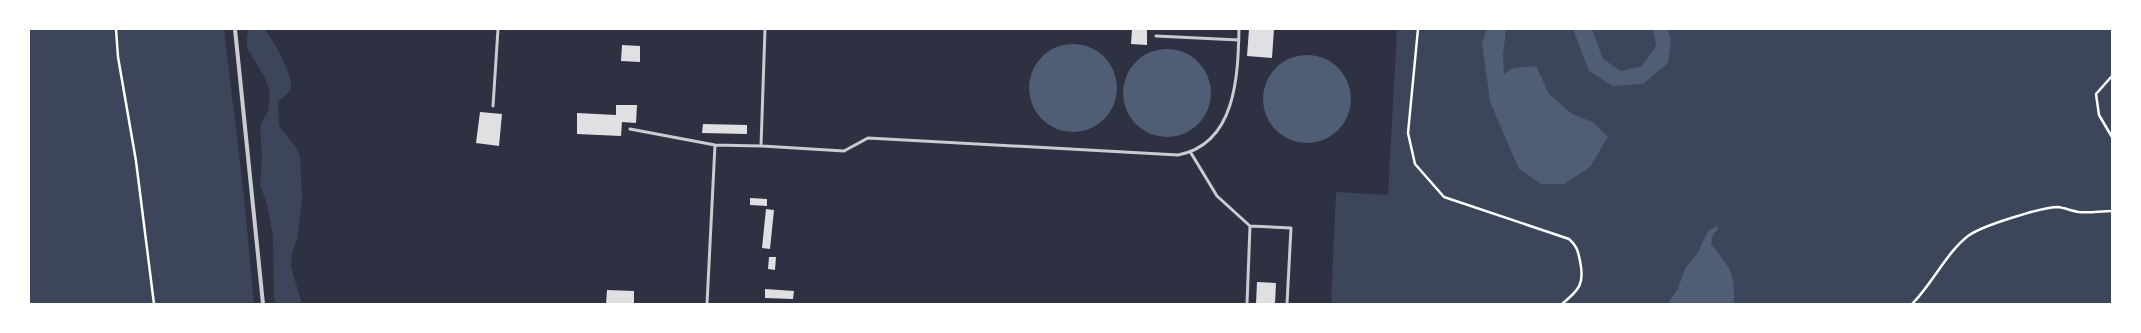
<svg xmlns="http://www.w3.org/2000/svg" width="2141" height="333" font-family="Poppins,sans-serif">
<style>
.green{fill:#3c4559}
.water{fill:#4f5d75}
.building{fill:#e0e0e3}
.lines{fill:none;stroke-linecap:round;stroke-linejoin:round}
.path{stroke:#fff;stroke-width:2.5}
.service{stroke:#caccd0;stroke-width:3}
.minor{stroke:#caccd0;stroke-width:4}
</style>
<rect width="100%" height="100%" fill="#2d3142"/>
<path class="green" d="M 29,29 L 224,29 L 244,196 L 254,304 L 29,304 Z
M 249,29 L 264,29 C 272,37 294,77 291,88 C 289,94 282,98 278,102 L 279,126 L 295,146 L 300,156 L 302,200 L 297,240 L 292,253 L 291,267 L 302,304 L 276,304 L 274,297 L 273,237 L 267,204 L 260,185 L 262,158 L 260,129 L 261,123 L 268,111 L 270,92 L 265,78 L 247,48 L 247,36 Z
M 1397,29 L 2112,29 L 2112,304 L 1331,304 L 1336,192 L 1388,195 Z"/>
<path class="water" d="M 1487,29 L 1506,29 L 1503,56 L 1504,74 L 1513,68 L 1536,66 L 1549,94 L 1572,114 L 1593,122 L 1608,137 L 1590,167 L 1564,184 L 1541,184 L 1519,169 L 1490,102 L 1482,42 Z
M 1573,29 L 1592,29 L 1603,59 L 1621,71 L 1642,66 L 1656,46 L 1653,29 L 1668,29 L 1671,42 L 1668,63 L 1643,84 L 1613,86 L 1589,71 Z
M1029 88a44 44 0 1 1 88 0a44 44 0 1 1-88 0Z
M1123 93a44 44 0 1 1 88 0a44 44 0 1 1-88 0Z
M1263 99a44 44 0 1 1 88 0a44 44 0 1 1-88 0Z
M 1717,226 L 1719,228 L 1713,235 L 1711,244 C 1729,267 1735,271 1734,301 L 1732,304 L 1668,304 L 1678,288 L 1686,267 L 1697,254 L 1708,231 Z"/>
<path class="building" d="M 1132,29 L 1147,29 L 1147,45 L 1131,44 Z
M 1249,29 L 1274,29 L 1272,58 L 1247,56 Z
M 622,45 L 640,46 L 640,62 L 621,61 Z
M 616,105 L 637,105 L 636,123 L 622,122 L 621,136 L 577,134 L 577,113 L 616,115 Z
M 480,112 L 502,114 L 499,146 L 476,143 Z
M 703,124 L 747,125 L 747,134 L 702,133 Z
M 750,198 L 767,199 L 767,206 L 750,205 Z
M 766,209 L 774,210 L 770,249 L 762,248 Z
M 769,257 L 776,257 L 775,270 L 768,269 Z
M 1257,282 L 1276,283 L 1275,304 L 1256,304 Z
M 765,289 L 794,291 L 793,299 L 765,298 Z
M 607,290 L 634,291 L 634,304 L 606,304 Z"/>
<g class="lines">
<path class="path" d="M 116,29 L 118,57 L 136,161 L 154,304
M 1418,29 L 1408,133 L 1415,164 L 1444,197 L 1569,239 C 1577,246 1578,251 1580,261 C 1585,284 1579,290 1562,304
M 2112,76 L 2096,94 L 2099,115 L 2112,137
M 1912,304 C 1932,284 1947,252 1968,236 C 1981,226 2042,207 2058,207 C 2065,208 2072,211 2079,212 C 2089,213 2101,211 2112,211"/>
<path class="service" d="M 1156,36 L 1239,40
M 493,106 L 498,29
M 630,129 L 715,145 L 761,146 L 844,151 L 868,138 L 1178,155 C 1236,144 1238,76 1239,29
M 761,146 L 765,29
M 1191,153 L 1217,196 L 1250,226 L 1291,228 L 1287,304
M 707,304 L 715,145
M 1247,304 L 1250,226"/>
<path class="minor" d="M 235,29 L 263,304"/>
</g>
<rect width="2141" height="333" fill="none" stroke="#ffffff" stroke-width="60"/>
</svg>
